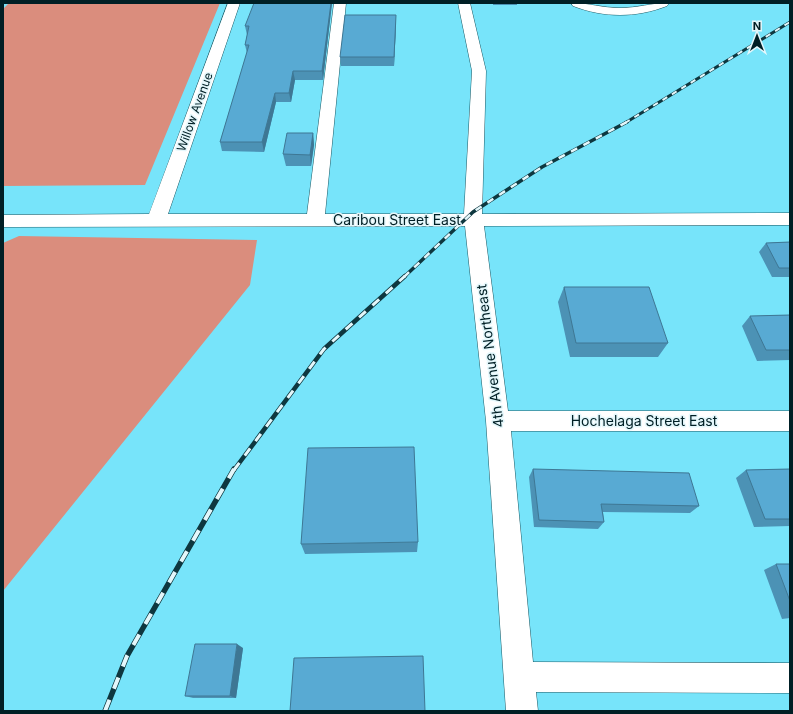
<svg xmlns="http://www.w3.org/2000/svg" width="793" height="714" font-family="Inter,sans-serif">
<style>
.green{fill:#da8d7d}
.lines{fill:none;stroke-linecap:round;stroke-linejoin:round}
.minor-casing{stroke:#1d5964;stroke-width:1}
.minor{fill:#fff;fill-rule:evenodd}
.rail-far3-casing{stroke:#0e373f;stroke-width:3}
.rail-far2-casing{stroke:#0e373f;stroke-width:3.5}
.rail-far1-casing{stroke:#0e373f;stroke-width:4.5}
.rail-casing{stroke:#0e373f;stroke-width:5.5}
.rail-far3{stroke:#e4f7fb;stroke-width:2;stroke-dasharray:5.5;stroke-linecap:butt}
.rail-far2{stroke:#e4f7fb;stroke-width:2.5;stroke-dasharray:7;stroke-linecap:butt}
.rail-far1{stroke:#e4f7fb;stroke-width:3;stroke-dasharray:9;stroke-linecap:butt}
.rail{stroke:#e4f7fb;stroke-width:4;stroke-dasharray:12;stroke-linecap:butt}
.wall{fill:#4c92b5}
.shaded-wall{fill:#3e7794}
.building{fill:#58aad3;stroke:#3e7794}
.labels{text-anchor:middle;stroke-width:3;stroke-linejoin:round;paint-order:stroke}
.far-street-label{font-size:12px;fill:#001f25;stroke:#e4f7fb}
.street-label{font-size:14px;fill:#001f25;stroke:#e4f7fb}
</style>
<rect width="100%" height="100%" fill="#77e4fa"/>
<path class="green" d="M 9,3 L 220,3 L 145,185 L 3,186 L 3,9 Z
M 19,236 L 257,240 L 250,285 L 3,591 L 3,243 Z"/>
<g class="lines">
<defs>
<path id="minor" d="M 228,3 L 240,3 L 168,214 L 307,214 L 334,3 L 346,3 L 325,214 L 464,214 L 472,71 L 458,3 L 470,3 L 486,71 L 482,214 L 790,213 L 790,225 L 484,226 L 508,411 L 790,411 L 790,431 L 511,431 L 533,662 L 790,663 L 790,693 L 536,692 L 538,711 L 506,711 L 486,421 L 465,226 L 3,227 L 3,215 L 149,214 Z
M 571,3 C 588,3 603,8 620,8 C 637,8 652,3 669,3 L 667,6 C 636,18 604,18 573,6 Z"/>
</defs>
<use href="#minor" class="minor-casing"/>
<use href="#minor" class="minor"/>
<defs>
<path id="rail-far3" d="M 625,123 L 790,22"/>
<path id="rail-far2" d="M 404,277 L 473,212 L 542,167 L 627,122"/>
<path id="rail-far1" d="M 234,470 L 324,349 L 405,276"/>
<path id="rail" d="M 105,711 L 127,656 L 234,469"/>
</defs>
<use href="#rail-far3" class="rail-far3-casing"/>
<use href="#rail-far2" class="rail-far2-casing"/>
<use href="#rail-far1" class="rail-far1-casing"/>
<use href="#rail" class="rail-casing"/>
<use href="#rail-far3" class="rail-far3"/>
<use href="#rail-far2" class="rail-far2"/>
<use href="#rail-far1" class="rail-far1"/>
<use href="#rail" class="rail"/>
</g>
<path class="wall" d="M 332,3 L 323,80 L 295,80 L 291,102 L 276,102 L 264,152 L 222,151 L 220,142 L 247,53 L 245,45 L 247,35 L 245,26 Z
M 493,3 L 517,3 L 517,5 L 493,5 Z
M 396,25 L 394,66 L 341,66 L 340,57 Z
M 313,133 L 314,145 L 311,166 L 286,166 L 283,154 Z
M 790,242 L 790,277 L 772,277 L 759,252 L 766,243 Z
M 564,287 L 668,343 L 658,357 L 570,357 L 558,302 Z
M 790,315 L 790,360 L 757,361 L 742,326 L 750,316 Z
M 533,469 L 699,506 L 690,513 L 603,512 L 604,522 L 598,529 L 534,527 L 529,477 Z
M 790,469 L 790,526 L 754,527 L 736,478 L 746,470 Z
M 418,542 L 417,552 L 305,554 L 301,544 Z
M 776,564 L 790,564 L 790,618 L 782,619 L 764,570 Z
M 243,648 L 236,698 L 193,698 L 185,696 Z"/>
<path class="shaded-wall" d="M 331,3 L 332,3 L 323,80 L 322,71 Z
M 396,15 L 396,25 L 394,66 L 394,57 Z
M 293,71 L 295,80 L 291,102 L 289,93 Z
M 275,93 L 276,102 L 264,152 L 262,142 Z
M 313,133 L 314,145 L 311,166 L 310,155 Z
M 237,644 L 243,648 L 236,698 L 230,696 Z"/>
<path class="building" d="M 254,3 L 331,3 L 322,71 L 293,71 L 289,93 L 275,93 L 262,142 L 220,142 L 249,45 L 245,45 L 249,26 L 245,26 Z
M 345,15 L 396,15 L 394,57 L 340,57 Z
M 287,133 L 313,133 L 310,155 L 283,154 Z
M 790,242 L 790,268 L 779,268 L 766,243 Z
M 564,287 L 649,287 L 668,343 L 576,343 Z
M 790,315 L 790,350 L 766,350 L 750,316 Z
M 414,447 L 418,542 L 301,544 L 308,448 Z
M 533,469 L 689,473 L 699,506 L 601,504 L 604,522 L 539,520 Z
M 790,469 L 790,519 L 765,519 L 746,470 Z
M 776,564 L 790,564 L 790,601 Z
M 195,644 L 237,644 L 230,696 L 185,696 Z
M 423,656 L 425,711 L 290,711 L 294,658 Z"/>
<g class="labels">
<g class="far-street-label">
<text transform="translate(195 112) rotate(-70)" y="4">Willow Avenue</text>
</g>
<g class="street-label">
<text x="397" y="225">Caribou Street East</text>
<text transform="translate(490 356) rotate(-97)" y="5">4th Avenue Northeast</text>
<text x="644" y="426">Hochelaga Street East</text>
</g>
</g>
<rect width="793" height="714" fill="none" stroke="#001f25" stroke-width="8"/>
<g transform="translate(757 36)" stroke="#e4f7fb" stroke-width="3" paint-order="stroke">
<path d="M0-3L7 15L0 10L-7 15Z" fill="#001f25"/>
<text y="-6" font-size="11" font-weight="bold" text-anchor="middle" fill="#001f25">N</text>
</g>
</svg>
